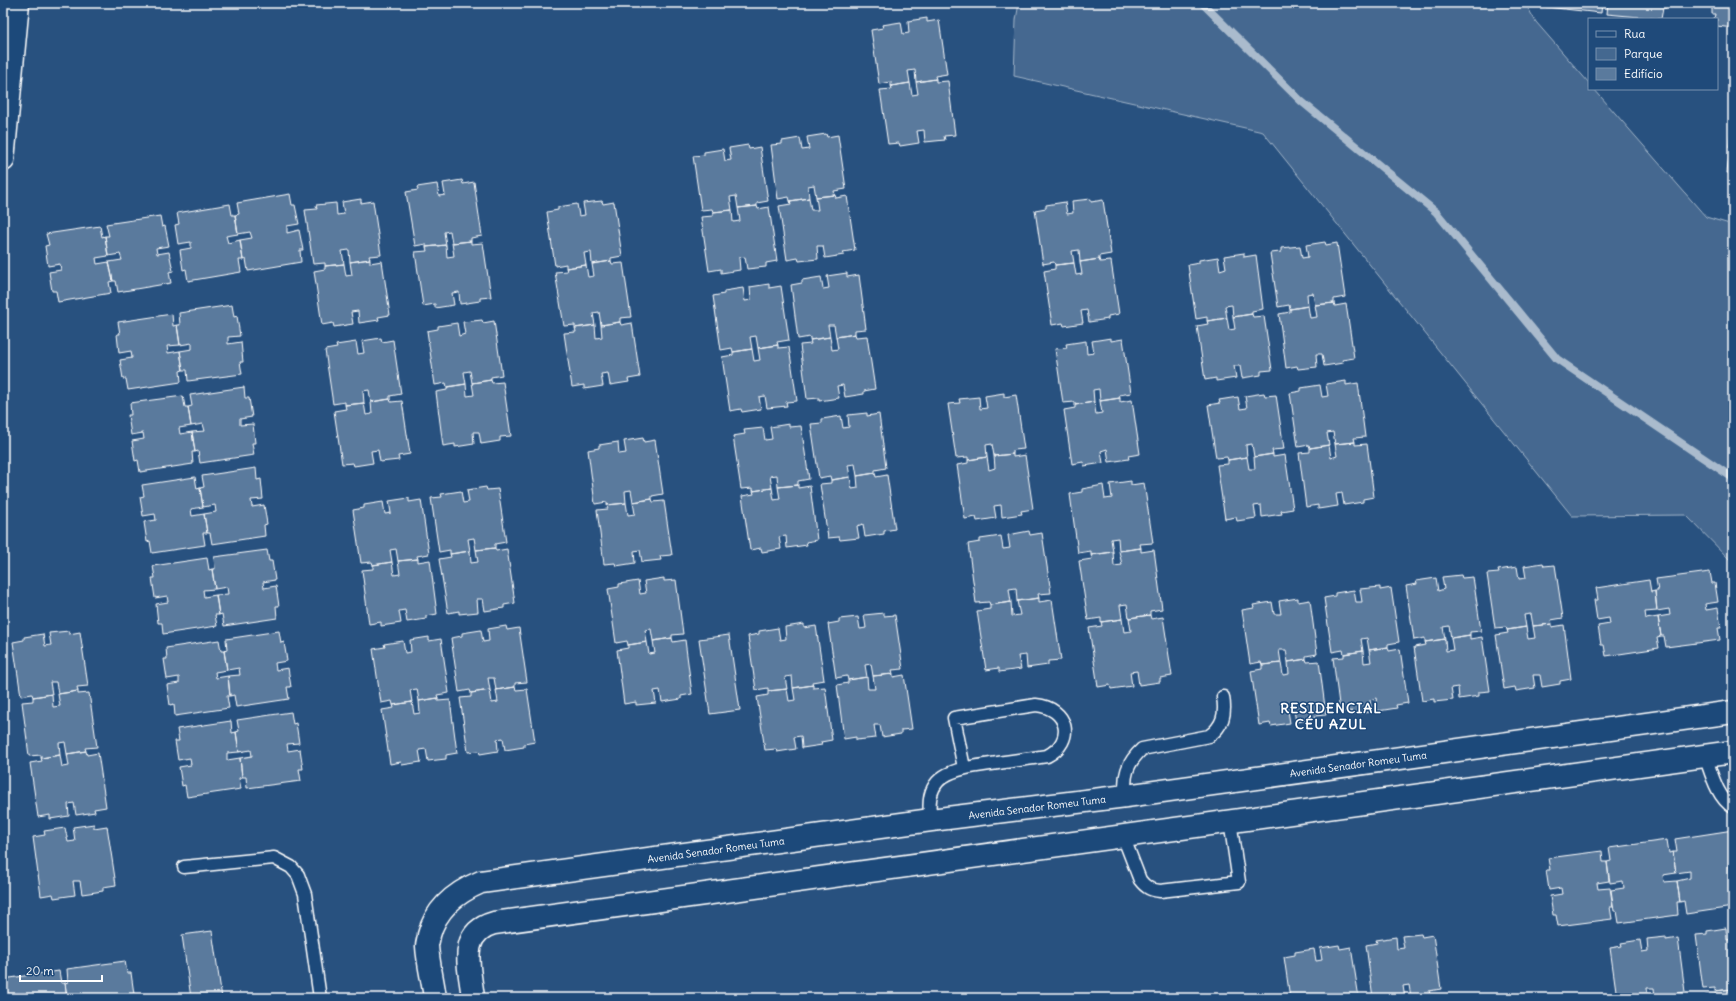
<svg xmlns="http://www.w3.org/2000/svg" width="1736" height="1001" font-family="Delius,sans-serif">
<style>
.green{fill:#446890;stroke:#a2b4c8}
.lines{fill:none;stroke-linecap:round;stroke-linejoin:round}
.stream{stroke:#aabbcd;stroke-width:8}
.building{fill:#5a7a9d;stroke:#fff}
.lane-casing{stroke:#fff;stroke-width:15}
.street-casing{stroke:#fff;stroke-width:25}
.secondary-casing{stroke:#fff;stroke-width:25}
.lane{stroke:#1f4a7a;stroke-width:12}
.street{stroke:#1f4a7a;stroke-width:22}
.secondary{stroke:#1f4a7a;stroke-width:22}
.labels{text-anchor:middle;stroke-width:3;stroke-linejoin:round;paint-order:stroke}
.street-label{font-size:10px;fill:#fff;stroke:#1f4a7a}
.district-label{font-size:14px;font-weight:bold;letter-spacing:1px;fill:#fff;stroke:#1f4a7a}
</style>
<rect width="100%" height="100%" fill="#28517f"/>
<filter id="ink" filterUnits="userSpaceOnUse"><feTurbulence type="fractalNoise" baseFrequency=".025" numOctaves="2"/><feDisplacementMap in="SourceGraphic" scale="8" xChannelSelector="R" yChannelSelector="G"/><feConvolveMatrix kernelMatrix="1 2 1 2 8 2 1 2 1" color-interpolation-filters="sRGB"/></filter>
<g filter="url(#ink)">
<path class="green" d="M 1019,3 L 1525,3 L 1536,22 L 1589,83 L 1589,89 L 1594,89 L 1706,217 L 1733,225 L 1733,563 L 1686,515 L 1572,516 L 1263,132 L 1014,76 L 1016,20 Z"/>
<g class="lines">
<path class="stream" d="M 1202,3 L 1301,101 L 1436,212 L 1557,359 L 1733,478"/>
</g>
<path class="building" d="M 867,3 L 898,3 L 899,4 L 880,7 L 879,3 L 867,5 Z
M 1547,3 L 1602,3 L 1601,13 L 1546,7 Z
M 1608,3 L 1666,3 L 1666,8 L 1663,8 L 1661,19 L 1607,14 Z
M 1712,3 L 1733,3 L 1733,28 L 1717,26 L 1717,19 L 1714,19 L 1715,14 L 1712,14 Z
M 927,18 L 927,22 L 939,20 L 947,74 L 935,76 L 936,79 L 916,82 L 915,70 L 908,71 L 910,83 L 891,86 L 891,82 L 879,84 L 871,30 L 883,28 L 882,25 L 901,22 L 903,34 L 909,33 L 908,21 Z
M 936,79 L 936,82 L 948,81 L 955,135 L 944,136 L 945,140 L 925,142 L 924,130 L 917,131 L 919,143 L 900,146 L 899,143 L 888,144 L 880,90 L 892,89 L 891,86 L 910,83 L 912,95 L 918,94 L 916,82 Z
M 1731,128 L 1733,128 L 1733,148 L 1729,147 Z
M 826,134 L 827,137 L 838,135 L 846,189 L 834,191 L 835,195 L 816,197 L 814,185 L 808,186 L 809,198 L 790,201 L 789,197 L 778,199 L 771,145 L 782,144 L 782,141 L 800,138 L 802,150 L 809,149 L 807,137 Z
M 748,145 L 749,149 L 760,147 L 768,201 L 757,203 L 757,206 L 738,208 L 736,196 L 730,197 L 732,210 L 713,212 L 712,209 L 701,210 L 693,156 L 704,155 L 704,152 L 723,149 L 725,161 L 731,160 L 729,148 Z
M 1729,154 L 1733,154 L 1733,185 L 1729,185 L 1730,173 L 1727,173 Z
M 462,180 L 463,184 L 474,182 L 482,236 L 471,238 L 471,241 L 452,243 L 450,231 L 444,232 L 446,245 L 426,247 L 426,244 L 415,246 L 406,192 L 418,190 L 417,187 L 437,184 L 439,196 L 445,195 L 443,183 Z
M 290,194 L 292,205 L 295,205 L 299,224 L 287,226 L 287,233 L 299,230 L 303,250 L 300,250 L 301,262 L 248,271 L 246,259 L 243,260 L 240,240 L 252,238 L 250,232 L 238,234 L 235,215 L 239,214 L 237,203 Z
M 835,195 L 836,198 L 847,196 L 855,250 L 843,252 L 844,255 L 825,258 L 823,246 L 817,246 L 818,259 L 799,261 L 798,258 L 787,260 L 779,206 L 791,204 L 790,201 L 809,198 L 811,210 L 818,210 L 816,197 Z
M 361,199 L 361,203 L 373,201 L 381,255 L 369,256 L 370,259 L 350,262 L 349,250 L 342,251 L 344,264 L 325,266 L 325,263 L 313,264 L 305,210 L 317,209 L 316,205 L 336,203 L 337,215 L 344,214 L 342,202 Z
M 1091,199 L 1091,202 L 1103,200 L 1111,254 L 1099,256 L 1099,259 L 1080,262 L 1079,250 L 1072,251 L 1074,263 L 1055,265 L 1054,262 L 1043,264 L 1035,210 L 1046,208 L 1046,205 L 1065,202 L 1067,214 L 1073,213 L 1072,201 Z
M 602,201 L 603,204 L 614,202 L 622,256 L 611,258 L 611,261 L 592,264 L 591,252 L 584,253 L 586,265 L 566,268 L 566,264 L 555,266 L 547,212 L 558,210 L 558,207 L 577,204 L 579,216 L 585,215 L 583,203 Z
M 230,204 L 232,215 L 235,215 L 238,234 L 226,236 L 228,243 L 240,240 L 243,260 L 239,260 L 241,272 L 188,281 L 186,269 L 183,270 L 180,250 L 191,248 L 191,242 L 178,244 L 175,225 L 179,224 L 177,213 Z
M 757,206 L 758,209 L 769,207 L 777,261 L 766,263 L 766,267 L 747,269 L 745,257 L 739,258 L 740,270 L 721,273 L 721,269 L 709,271 L 701,217 L 713,216 L 713,212 L 732,210 L 733,222 L 740,221 L 738,208 Z
M 160,216 L 162,227 L 165,226 L 169,246 L 156,248 L 157,254 L 169,252 L 173,271 L 169,272 L 171,283 L 118,292 L 116,281 L 113,281 L 109,262 L 122,260 L 120,254 L 108,256 L 105,236 L 109,236 L 106,224 Z
M 100,226 L 102,237 L 105,236 L 108,256 L 96,258 L 97,264 L 109,262 L 113,281 L 109,282 L 111,293 L 58,302 L 56,291 L 52,291 L 49,272 L 61,270 L 60,264 L 48,266 L 45,246 L 49,245 L 46,234 Z
M 471,241 L 471,244 L 483,243 L 491,297 L 480,298 L 480,301 L 460,304 L 459,292 L 452,293 L 454,305 L 435,308 L 435,304 L 423,306 L 415,252 L 427,251 L 426,247 L 446,245 L 447,257 L 454,256 L 452,243 Z
M 1325,242 L 1326,245 L 1337,243 L 1345,297 L 1334,299 L 1334,303 L 1315,305 L 1313,293 L 1307,294 L 1308,306 L 1290,309 L 1289,305 L 1278,307 L 1270,253 L 1281,252 L 1281,248 L 1300,246 L 1302,258 L 1308,257 L 1306,245 Z
M 1244,253 L 1244,257 L 1256,255 L 1263,309 L 1252,311 L 1252,314 L 1233,317 L 1232,305 L 1225,306 L 1227,318 L 1207,321 L 1207,317 L 1196,319 L 1188,265 L 1199,263 L 1199,260 L 1218,257 L 1220,270 L 1226,268 L 1224,256 Z
M 370,259 L 370,263 L 382,261 L 390,315 L 378,317 L 379,320 L 359,323 L 358,311 L 351,312 L 353,324 L 334,327 L 333,323 L 322,325 L 314,271 L 325,269 L 325,266 L 344,264 L 346,276 L 352,275 L 350,262 Z
M 1099,259 L 1100,262 L 1111,261 L 1119,314 L 1108,316 L 1108,319 L 1089,322 L 1087,310 L 1081,311 L 1083,323 L 1064,326 L 1063,323 L 1052,325 L 1044,271 L 1055,269 L 1055,265 L 1074,263 L 1076,275 L 1082,274 L 1080,262 Z
M 611,261 L 612,264 L 623,263 L 631,317 L 620,318 L 620,322 L 601,325 L 599,312 L 593,313 L 595,325 L 575,328 L 575,325 L 564,326 L 555,272 L 567,271 L 566,268 L 586,265 L 588,277 L 594,276 L 592,264 Z
M 847,273 L 847,277 L 859,275 L 866,329 L 855,330 L 855,334 L 836,337 L 834,325 L 828,325 L 830,337 L 810,340 L 810,337 L 798,339 L 791,285 L 802,283 L 802,280 L 821,277 L 823,289 L 829,288 L 827,276 Z
M 769,284 L 769,288 L 781,286 L 789,340 L 777,342 L 778,345 L 758,348 L 756,336 L 750,337 L 752,349 L 733,352 L 732,348 L 721,350 L 713,296 L 724,294 L 724,291 L 743,288 L 745,301 L 751,300 L 750,287 Z
M 1334,303 L 1335,306 L 1346,304 L 1354,358 L 1342,360 L 1343,363 L 1324,366 L 1322,354 L 1316,354 L 1317,367 L 1298,369 L 1297,366 L 1286,368 L 1279,314 L 1290,312 L 1290,309 L 1308,306 L 1310,318 L 1317,317 L 1315,305 Z
M 232,305 L 234,317 L 237,316 L 240,336 L 228,337 L 228,344 L 241,342 L 243,362 L 240,362 L 242,374 L 188,381 L 187,370 L 183,370 L 180,351 L 192,349 L 192,343 L 180,345 L 177,325 L 180,325 L 179,313 Z
M 172,314 L 173,326 L 177,325 L 180,345 L 167,346 L 168,353 L 180,351 L 183,370 L 180,371 L 181,382 L 128,390 L 126,379 L 123,379 L 120,360 L 132,358 L 131,351 L 119,353 L 117,334 L 120,334 L 118,322 Z
M 1252,314 L 1253,317 L 1264,316 L 1272,370 L 1261,371 L 1261,375 L 1242,378 L 1240,366 L 1234,366 L 1236,378 L 1216,381 L 1216,378 L 1205,380 L 1197,326 L 1208,324 L 1207,321 L 1227,318 L 1229,330 L 1235,329 L 1233,317 Z
M 482,320 L 483,323 L 494,321 L 502,375 L 491,377 L 491,380 L 472,383 L 470,371 L 464,372 L 466,384 L 447,387 L 446,383 L 435,385 L 427,331 L 438,329 L 438,326 L 457,323 L 459,336 L 465,334 L 463,322 Z
M 620,322 L 621,325 L 632,323 L 640,377 L 628,379 L 629,382 L 610,385 L 608,373 L 601,374 L 603,386 L 584,389 L 584,385 L 572,387 L 564,333 L 576,332 L 575,328 L 595,325 L 596,338 L 602,337 L 601,325 Z
M 855,334 L 856,337 L 867,336 L 875,389 L 864,391 L 864,394 L 845,397 L 843,385 L 837,386 L 839,398 L 819,401 L 819,398 L 807,399 L 800,345 L 811,344 L 810,340 L 830,337 L 832,350 L 838,349 L 836,337 Z
M 381,338 L 382,342 L 393,340 L 401,394 L 390,396 L 390,399 L 371,402 L 369,390 L 363,391 L 364,403 L 345,405 L 345,402 L 333,404 L 325,350 L 337,348 L 336,345 L 356,342 L 358,354 L 364,353 L 362,341 Z
M 1111,338 L 1111,341 L 1123,339 L 1131,393 L 1119,395 L 1120,398 L 1100,401 L 1099,389 L 1093,390 L 1094,402 L 1075,405 L 1075,402 L 1063,403 L 1055,349 L 1067,348 L 1066,344 L 1086,341 L 1087,354 L 1094,353 L 1092,341 Z
M 778,345 L 778,348 L 789,347 L 797,401 L 786,402 L 787,406 L 767,408 L 765,396 L 759,397 L 761,409 L 742,412 L 741,409 L 730,411 L 722,357 L 733,355 L 733,352 L 752,349 L 754,361 L 760,360 L 758,348 Z
M 491,380 L 492,383 L 503,382 L 511,436 L 500,437 L 500,441 L 481,444 L 479,432 L 473,432 L 474,444 L 455,447 L 455,444 L 443,446 L 436,392 L 447,390 L 447,387 L 466,384 L 467,396 L 474,395 L 472,383 Z
M 1346,381 L 1346,385 L 1358,383 L 1365,437 L 1354,438 L 1355,442 L 1335,444 L 1333,432 L 1327,433 L 1329,445 L 1310,448 L 1309,445 L 1298,447 L 1290,393 L 1301,391 L 1301,388 L 1320,385 L 1322,397 L 1328,396 L 1326,384 Z
M 244,387 L 245,398 L 249,398 L 252,417 L 240,419 L 240,425 L 253,424 L 255,443 L 252,443 L 254,455 L 200,463 L 198,451 L 195,452 L 192,432 L 205,431 L 203,424 L 191,426 L 188,407 L 192,406 L 190,395 Z
M 1004,393 L 1004,397 L 1016,395 L 1024,449 L 1013,450 L 1013,454 L 994,456 L 992,444 L 986,445 L 987,457 L 968,460 L 968,457 L 956,458 L 948,404 L 960,403 L 959,399 L 979,397 L 980,409 L 987,408 L 985,396 Z
M 1264,393 L 1265,396 L 1276,395 L 1284,449 L 1272,450 L 1273,454 L 1254,457 L 1252,444 L 1246,445 L 1247,457 L 1228,460 L 1227,457 L 1216,458 L 1208,405 L 1220,403 L 1219,400 L 1238,397 L 1240,409 L 1247,408 L 1245,396 Z
M 183,396 L 185,407 L 188,407 L 191,426 L 179,428 L 180,434 L 192,432 L 195,452 L 192,452 L 193,464 L 140,472 L 138,460 L 135,461 L 132,441 L 144,439 L 143,433 L 131,435 L 128,415 L 131,415 L 130,403 Z
M 1120,398 L 1120,402 L 1132,400 L 1140,454 L 1128,456 L 1129,459 L 1109,462 L 1107,449 L 1101,451 L 1103,463 L 1084,466 L 1083,462 L 1072,464 L 1064,410 L 1075,408 L 1075,405 L 1094,402 L 1096,414 L 1102,413 L 1100,401 Z
M 390,399 L 391,402 L 402,401 L 410,454 L 398,456 L 399,460 L 380,462 L 378,450 L 371,451 L 373,463 L 354,466 L 353,463 L 342,464 L 334,411 L 346,409 L 345,405 L 364,403 L 366,415 L 372,414 L 371,402 Z
M 867,413 L 867,416 L 879,414 L 886,468 L 875,470 L 875,473 L 857,476 L 855,464 L 848,465 L 850,477 L 831,480 L 830,476 L 819,478 L 811,424 L 822,423 L 822,419 L 841,416 L 843,428 L 849,427 L 848,415 Z
M 789,424 L 789,427 L 801,426 L 809,479 L 798,481 L 798,485 L 778,487 L 777,475 L 770,476 L 772,488 L 753,491 L 753,488 L 741,489 L 733,436 L 745,434 L 744,430 L 763,428 L 765,440 L 772,439 L 770,427 Z
M 643,438 L 644,442 L 655,440 L 663,494 L 652,496 L 652,499 L 633,502 L 631,490 L 625,491 L 626,503 L 607,505 L 607,502 L 595,504 L 588,450 L 599,448 L 599,445 L 618,442 L 619,454 L 626,453 L 624,441 Z
M 1355,442 L 1355,445 L 1367,444 L 1374,497 L 1363,499 L 1363,502 L 1344,505 L 1342,493 L 1336,494 L 1338,506 L 1318,509 L 1318,505 L 1306,507 L 1299,453 L 1310,452 L 1310,448 L 1329,445 L 1331,458 L 1337,456 L 1335,444 Z
M 1013,454 L 1013,457 L 1025,455 L 1033,509 L 1021,511 L 1022,514 L 1002,517 L 1001,505 L 994,506 L 996,518 L 977,521 L 976,517 L 965,519 L 957,465 L 968,463 L 968,460 L 987,457 L 989,470 L 995,468 L 994,456 Z
M 1273,454 L 1273,457 L 1285,455 L 1293,509 L 1281,511 L 1282,514 L 1262,517 L 1261,505 L 1254,506 L 1256,518 L 1237,521 L 1236,517 L 1225,519 L 1217,465 L 1228,464 L 1228,460 L 1247,457 L 1249,469 L 1255,469 L 1254,457 Z
M 256,468 L 257,480 L 261,479 L 263,499 L 251,500 L 252,507 L 264,505 L 267,524 L 264,525 L 265,536 L 212,544 L 210,533 L 207,533 L 204,514 L 216,512 L 215,505 L 203,507 L 200,488 L 204,487 L 202,476 Z
M 875,473 L 876,477 L 887,475 L 895,529 L 884,531 L 884,534 L 865,537 L 863,524 L 857,526 L 859,538 L 840,540 L 839,537 L 828,538 L 820,484 L 831,483 L 831,480 L 850,477 L 852,489 L 858,488 L 857,476 Z
M 195,477 L 197,489 L 200,488 L 203,507 L 191,509 L 192,516 L 204,514 L 207,533 L 203,533 L 205,545 L 152,553 L 150,541 L 147,542 L 144,522 L 156,520 L 155,514 L 143,516 L 140,497 L 144,496 L 142,485 Z
M 1131,481 L 1131,485 L 1144,483 L 1153,543 L 1140,544 L 1141,548 L 1119,551 L 1118,538 L 1111,539 L 1113,552 L 1091,555 L 1091,551 L 1078,553 L 1070,494 L 1082,492 L 1082,489 L 1103,485 L 1105,499 L 1112,498 L 1110,484 Z
M 798,485 L 798,488 L 810,486 L 817,540 L 806,542 L 807,545 L 787,548 L 786,536 L 779,537 L 781,549 L 762,552 L 761,548 L 750,550 L 742,496 L 754,494 L 753,491 L 772,488 L 774,500 L 780,499 L 778,487 Z
M 486,487 L 487,490 L 498,489 L 506,542 L 495,544 L 495,548 L 476,550 L 474,538 L 468,539 L 470,551 L 450,554 L 450,550 L 439,552 L 431,498 L 442,497 L 441,494 L 461,491 L 463,503 L 469,502 L 467,490 Z
M 409,498 L 409,502 L 421,500 L 429,554 L 417,556 L 418,559 L 398,561 L 396,549 L 390,550 L 392,562 L 373,565 L 372,562 L 361,563 L 353,510 L 364,508 L 364,505 L 383,502 L 385,514 L 391,513 L 389,501 Z
M 652,499 L 653,502 L 664,501 L 672,555 L 660,556 L 661,560 L 642,562 L 640,550 L 634,551 L 635,563 L 616,566 L 615,563 L 604,564 L 597,510 L 608,509 L 607,505 L 626,503 L 628,515 L 635,514 L 633,502 Z
M 1029,531 L 1030,535 L 1042,533 L 1051,593 L 1038,594 L 1039,598 L 1017,601 L 1016,588 L 1009,589 L 1011,602 L 990,605 L 989,602 L 976,603 L 968,544 L 980,542 L 980,539 L 1001,536 L 1003,549 L 1010,548 L 1008,535 Z
M 495,548 L 496,551 L 507,549 L 515,603 L 504,605 L 504,608 L 485,611 L 483,599 L 477,599 L 478,612 L 459,614 L 459,611 L 448,613 L 439,559 L 451,557 L 450,554 L 470,551 L 471,563 L 478,562 L 476,550 Z
M 1141,548 L 1141,552 L 1154,550 L 1162,609 L 1150,611 L 1150,615 L 1129,618 L 1127,604 L 1120,605 L 1122,619 L 1101,622 L 1101,618 L 1088,620 L 1079,561 L 1092,559 L 1091,555 L 1113,552 L 1114,566 L 1122,565 L 1119,551 Z
M 267,550 L 269,561 L 272,561 L 275,580 L 263,582 L 264,588 L 276,586 L 279,606 L 276,606 L 277,618 L 224,626 L 222,614 L 219,615 L 216,595 L 228,594 L 227,587 L 215,589 L 212,569 L 215,569 L 214,557 Z
M 207,558 L 209,570 L 212,569 L 215,589 L 203,590 L 204,597 L 216,595 L 219,615 L 215,615 L 217,626 L 163,634 L 162,623 L 158,623 L 156,604 L 168,602 L 167,596 L 155,598 L 152,578 L 155,578 L 153,566 Z
M 418,559 L 418,562 L 430,560 L 437,614 L 426,616 L 426,619 L 407,622 L 405,610 L 399,611 L 401,623 L 381,626 L 381,622 L 369,624 L 362,570 L 373,569 L 373,565 L 392,562 L 394,575 L 400,574 L 398,561 Z
M 1543,563 L 1544,566 L 1555,565 L 1563,618 L 1551,620 L 1552,624 L 1533,626 L 1531,614 L 1524,615 L 1526,627 L 1507,630 L 1506,627 L 1495,628 L 1487,574 L 1499,573 L 1498,570 L 1517,567 L 1519,579 L 1526,578 L 1524,566 Z
M 1710,572 L 1712,583 L 1715,583 L 1718,602 L 1705,604 L 1706,610 L 1718,608 L 1721,628 L 1718,628 L 1720,640 L 1666,647 L 1664,636 L 1661,636 L 1658,617 L 1670,615 L 1669,609 L 1657,611 L 1655,591 L 1658,591 L 1656,579 Z
M 1461,575 L 1462,578 L 1473,577 L 1481,631 L 1470,632 L 1470,635 L 1451,638 L 1449,626 L 1443,627 L 1445,639 L 1425,642 L 1425,638 L 1414,640 L 1406,586 L 1417,584 L 1416,581 L 1436,578 L 1438,591 L 1444,589 L 1442,577 Z
M 664,578 L 664,581 L 676,580 L 683,634 L 672,635 L 672,638 L 653,641 L 651,629 L 645,630 L 647,642 L 628,645 L 627,641 L 616,643 L 608,589 L 619,587 L 619,584 L 638,581 L 640,594 L 646,593 L 644,581 Z
M 1649,580 L 1651,592 L 1655,591 L 1657,611 L 1645,612 L 1646,619 L 1658,617 L 1661,636 L 1657,637 L 1659,648 L 1606,656 L 1604,645 L 1601,645 L 1598,626 L 1610,624 L 1609,618 L 1597,620 L 1594,600 L 1598,600 L 1596,588 Z
M 1380,587 L 1380,590 L 1391,588 L 1399,642 L 1388,644 L 1388,647 L 1369,650 L 1367,638 L 1361,639 L 1363,651 L 1344,654 L 1343,650 L 1332,652 L 1324,598 L 1335,596 L 1335,593 L 1354,590 L 1356,602 L 1362,602 L 1360,589 Z
M 1039,598 L 1039,602 L 1052,600 L 1061,660 L 1048,661 L 1048,665 L 1027,668 L 1026,655 L 1018,656 L 1021,669 L 999,672 L 999,668 L 986,670 L 977,611 L 990,609 L 990,605 L 1011,602 L 1012,616 L 1020,615 L 1017,601 Z
M 1298,598 L 1298,602 L 1310,600 L 1317,654 L 1306,656 L 1306,659 L 1288,662 L 1286,650 L 1279,650 L 1281,663 L 1262,665 L 1261,662 L 1250,664 L 1242,610 L 1254,608 L 1253,605 L 1272,602 L 1274,614 L 1281,614 L 1279,601 Z
M 884,613 L 884,616 L 895,615 L 903,669 L 892,670 L 893,674 L 873,676 L 871,664 L 865,665 L 867,677 L 848,680 L 847,676 L 836,678 L 828,624 L 839,622 L 839,619 L 858,617 L 860,629 L 866,628 L 864,615 Z
M 1150,615 L 1151,619 L 1163,617 L 1172,676 L 1160,678 L 1160,682 L 1139,685 L 1137,671 L 1130,672 L 1132,686 L 1111,689 L 1110,685 L 1098,687 L 1089,628 L 1102,626 L 1101,622 L 1122,619 L 1124,632 L 1131,631 L 1129,618 Z
M 804,624 L 804,628 L 816,626 L 824,680 L 812,682 L 813,685 L 793,688 L 792,676 L 785,677 L 787,689 L 768,691 L 768,688 L 756,690 L 748,636 L 759,634 L 759,631 L 778,628 L 780,640 L 786,639 L 785,627 Z
M 1552,624 L 1552,627 L 1564,625 L 1571,679 L 1560,681 L 1560,684 L 1542,687 L 1540,675 L 1533,675 L 1535,688 L 1516,691 L 1515,687 L 1504,689 L 1496,635 L 1508,633 L 1507,630 L 1526,627 L 1528,639 L 1535,638 L 1533,626 Z
M 506,626 L 507,630 L 519,628 L 527,682 L 515,683 L 515,687 L 496,690 L 494,678 L 488,678 L 490,690 L 471,693 L 470,690 L 459,692 L 451,638 L 462,636 L 462,633 L 481,630 L 483,642 L 489,641 L 488,629 Z
M 69,631 L 69,634 L 80,632 L 88,686 L 77,687 L 78,691 L 58,694 L 56,682 L 50,682 L 52,694 L 33,697 L 32,694 L 21,696 L 13,642 L 24,640 L 24,637 L 43,634 L 45,646 L 51,645 L 49,633 Z
M 279,631 L 281,643 L 284,642 L 287,661 L 275,663 L 276,670 L 288,668 L 291,687 L 287,687 L 289,699 L 236,707 L 234,695 L 230,696 L 228,676 L 240,675 L 239,668 L 227,670 L 224,651 L 227,650 L 226,639 Z
M 729,635 L 740,710 L 710,714 L 699,639 Z
M 1470,635 L 1470,639 L 1482,637 L 1490,691 L 1479,692 L 1479,696 L 1459,699 L 1458,687 L 1451,688 L 1453,700 L 1434,702 L 1434,699 L 1422,701 L 1414,647 L 1426,645 L 1425,642 L 1445,639 L 1446,651 L 1453,650 L 1451,638 Z
M 429,637 L 429,641 L 441,639 L 449,693 L 437,695 L 438,698 L 419,701 L 417,689 L 410,690 L 412,702 L 393,705 L 392,701 L 381,703 L 373,649 L 385,647 L 384,644 L 403,641 L 405,653 L 411,652 L 410,640 Z
M 672,638 L 673,642 L 685,640 L 692,694 L 681,696 L 681,699 L 662,702 L 660,690 L 654,691 L 656,703 L 636,705 L 636,702 L 624,704 L 617,650 L 628,648 L 628,645 L 647,642 L 649,654 L 655,653 L 653,641 Z
M 219,640 L 221,651 L 224,651 L 227,670 L 215,672 L 216,678 L 228,676 L 230,696 L 227,696 L 229,708 L 175,716 L 174,704 L 170,705 L 167,685 L 179,683 L 179,677 L 167,679 L 164,659 L 167,659 L 166,648 Z
M 1388,647 L 1389,651 L 1400,649 L 1408,703 L 1396,705 L 1397,708 L 1378,711 L 1376,698 L 1370,700 L 1372,712 L 1352,714 L 1352,711 L 1340,712 L 1333,658 L 1344,657 L 1344,654 L 1363,651 L 1364,663 L 1371,662 L 1369,650 Z
M 1306,659 L 1307,662 L 1319,661 L 1326,715 L 1315,716 L 1315,719 L 1296,722 L 1294,710 L 1288,711 L 1290,723 L 1271,726 L 1270,723 L 1259,725 L 1251,671 L 1262,669 L 1262,665 L 1281,663 L 1283,675 L 1289,674 L 1288,662 Z
M 893,674 L 893,677 L 904,675 L 912,729 L 901,730 L 901,734 L 882,737 L 880,725 L 874,725 L 876,738 L 856,740 L 856,737 L 844,739 L 837,685 L 848,683 L 848,680 L 867,677 L 868,689 L 875,689 L 873,676 Z
M 813,685 L 813,688 L 825,687 L 832,740 L 821,742 L 822,745 L 802,748 L 801,736 L 794,737 L 796,749 L 777,752 L 776,749 L 765,750 L 757,697 L 768,695 L 768,691 L 787,689 L 789,701 L 795,700 L 793,688 Z
M 515,687 L 516,690 L 527,689 L 535,742 L 524,744 L 524,747 L 505,750 L 503,738 L 497,739 L 498,751 L 480,754 L 479,751 L 468,752 L 460,698 L 471,697 L 471,693 L 490,690 L 492,703 L 498,702 L 496,690 Z
M 78,691 L 78,694 L 89,693 L 97,747 L 85,748 L 86,751 L 67,754 L 65,742 L 59,743 L 60,755 L 41,758 L 41,755 L 29,756 L 22,702 L 33,701 L 33,697 L 52,694 L 53,707 L 60,706 L 58,694 Z
M 438,698 L 438,701 L 450,700 L 457,753 L 446,755 L 446,759 L 428,761 L 426,749 L 419,750 L 421,762 L 402,765 L 401,762 L 390,764 L 382,710 L 394,708 L 393,705 L 412,702 L 414,714 L 420,713 L 419,701 Z
M 291,712 L 293,724 L 296,723 L 299,743 L 287,744 L 288,751 L 300,749 L 303,769 L 299,769 L 301,781 L 247,788 L 246,777 L 242,777 L 240,758 L 252,756 L 251,750 L 239,752 L 236,732 L 239,731 L 237,720 Z
M 231,721 L 232,733 L 236,732 L 239,752 L 227,753 L 227,760 L 240,758 L 242,777 L 239,778 L 241,789 L 187,797 L 185,785 L 182,786 L 179,767 L 191,765 L 190,758 L 178,760 L 175,741 L 179,741 L 177,729 Z
M 86,751 L 87,755 L 98,753 L 106,807 L 94,809 L 95,812 L 76,815 L 74,803 L 68,804 L 69,816 L 50,819 L 50,815 L 38,817 L 30,763 L 42,761 L 41,758 L 60,755 L 62,767 L 69,766 L 67,754 Z
M 94,824 L 94,828 L 107,826 L 116,885 L 103,887 L 103,891 L 82,894 L 80,881 L 73,881 L 75,895 L 54,898 L 53,894 L 41,896 L 33,837 L 45,835 L 44,831 L 65,828 L 68,842 L 75,841 L 73,827 Z
M 1733,830 L 1733,865 L 1729,866 L 1730,873 L 1733,872 L 1733,907 L 1686,914 L 1684,901 L 1680,902 L 1677,881 L 1690,878 L 1690,871 L 1676,873 L 1673,852 L 1677,852 L 1675,839 Z
M 1667,840 L 1669,853 L 1673,852 L 1676,873 L 1663,875 L 1664,882 L 1677,881 L 1680,902 L 1677,902 L 1678,915 L 1619,923 L 1617,911 L 1614,911 L 1611,890 L 1624,888 L 1623,881 L 1610,883 L 1607,862 L 1611,861 L 1609,848 Z
M 1602,851 L 1603,862 L 1607,862 L 1609,881 L 1597,883 L 1598,889 L 1610,888 L 1613,907 L 1610,907 L 1612,919 L 1558,926 L 1556,915 L 1553,915 L 1550,896 L 1562,894 L 1561,888 L 1549,890 L 1546,870 L 1550,870 L 1548,858 Z
M 1726,928 L 1727,940 L 1733,939 L 1733,989 L 1715,991 L 1715,988 L 1703,989 L 1696,935 L 1707,934 L 1707,931 Z
M 212,931 L 222,998 L 191,998 L 182,935 Z
M 1421,934 L 1422,937 L 1433,935 L 1441,989 L 1429,991 L 1430,994 L 1411,997 L 1409,985 L 1403,986 L 1405,998 L 1373,998 L 1366,945 L 1377,943 L 1376,940 L 1396,937 L 1397,949 L 1404,948 L 1402,936 Z
M 1666,937 L 1666,940 L 1678,938 L 1685,992 L 1674,994 L 1674,997 L 1655,998 L 1654,988 L 1647,988 L 1648,998 L 1617,998 L 1610,948 L 1622,946 L 1621,943 L 1640,940 L 1642,952 L 1648,951 L 1647,939 Z
M 1339,945 L 1340,949 L 1351,947 L 1359,998 L 1328,998 L 1327,996 L 1321,998 L 1290,998 L 1284,957 L 1295,955 L 1295,952 L 1314,949 L 1316,961 L 1322,960 L 1320,948 Z
M 125,961 L 127,973 L 131,973 L 134,994 L 121,997 L 121,998 L 67,998 L 65,983 L 68,982 L 67,969 Z
M 59,971 L 61,983 L 65,983 L 67,998 L 3,998 L 3,979 Z
M 1733,989 L 1733,998 L 1705,998 L 1705,996 L 1716,994 L 1715,991 Z
M 1430,994 L 1430,998 L 1442,996 L 1442,998 L 1411,998 Z"/>
<g class="lines">
<defs>
<path id="lane" d="M 1705,756 C 1711,772 1717,798 1733,807
M 1126,796 C 1123,776 1127,763 1142,749 L 1209,736 C 1223,726 1226,714 1223,697
M 931,820 C 922,773 955,769 991,764 C 1010,761 1028,759 1047,756 C 1076,741 1068,708 1036,705 L 954,718 L 964,768
M 1123,836 L 1140,880 C 1146,888 1151,890 1160,891 L 1239,882 L 1230,821
M 184,867 L 274,858 L 291,867 L 298,875 L 305,894 L 320,998"/>
<path id="street" d="M 3,160 L 18,3"/>
<g id="secondary">
<path id="s1" d="M 435,998 C 433,981 428,963 427,946 C 427,943 429,938 429,935 C 436,908 457,892 481,882 L 931,820 L 1126,796 L 1733,712"/>
<path d="M 473,998 C 470,969 457,933 494,923 L 1733,752"/>
</g>
</defs>
<use href="#lane" class="lane-casing"/>
<use href="#street" class="street-casing"/>
<use href="#secondary" class="secondary-casing"/>
<use href="#lane" class="lane"/>
<use href="#street" class="street"/>
<use href="#secondary" class="secondary"/>
</g>
</g>
<g class="labels">
<g class="street-label">
<text dy="4" stroke="none"><textPath href="#s1" startOffset="1026">Avenida Senador Romeu Tuma</textPath></text>
<text dy="4" stroke="none"><textPath href="#s1" startOffset="702">Avenida Senador Romeu Tuma</textPath></text>
<text dy="4" stroke="none"><textPath href="#s1" startOffset="378">Avenida Senador Romeu Tuma</textPath></text>
</g>
<g class="district-label">
<text x="1331" y="713">RESIDENCIAL<tspan x="1331" dy="16">CÉU AZUL</tspan></text>
</g>
</g>
<rect width="1736" height="1001" fill="none" stroke="#1f4a7a" stroke-width="16"/>
<rect x="8" y="8" width="1720" height="985" fill="none" stroke="#fff" stroke-width="1.5" filter="url(#ink)"/>
<rect x="1588" y="18" width="130" height="72" fill="#1f4a7a" stroke="#7992af"/>
<rect x="1596" y="31" width="20" height="6" fill="#1f4a7a" stroke="#7992af"/>
<text x="1624" y="38" font-size="12" fill="#ffffff">Rua</text>
<rect x="1596" y="48" width="20" height="12" fill="#446890" stroke="#7992af"/>
<text x="1624" y="58" font-size="12" fill="#ffffff">Parque</text>
<rect x="1596" y="68" width="20" height="12" fill="#5a7a9d" stroke="#7992af"/>
<text x="1624" y="78" font-size="12" fill="#ffffff">Edifício</text>
<path d="M20 975v6h82v-6" fill="none" stroke="#ffffff" stroke-width="2"/>
<text x="26" y="975" font-size="12" fill="#ffffff" stroke="#1f4a7a" stroke-width="3" paint-order="stroke">20 m</text>
</svg>
